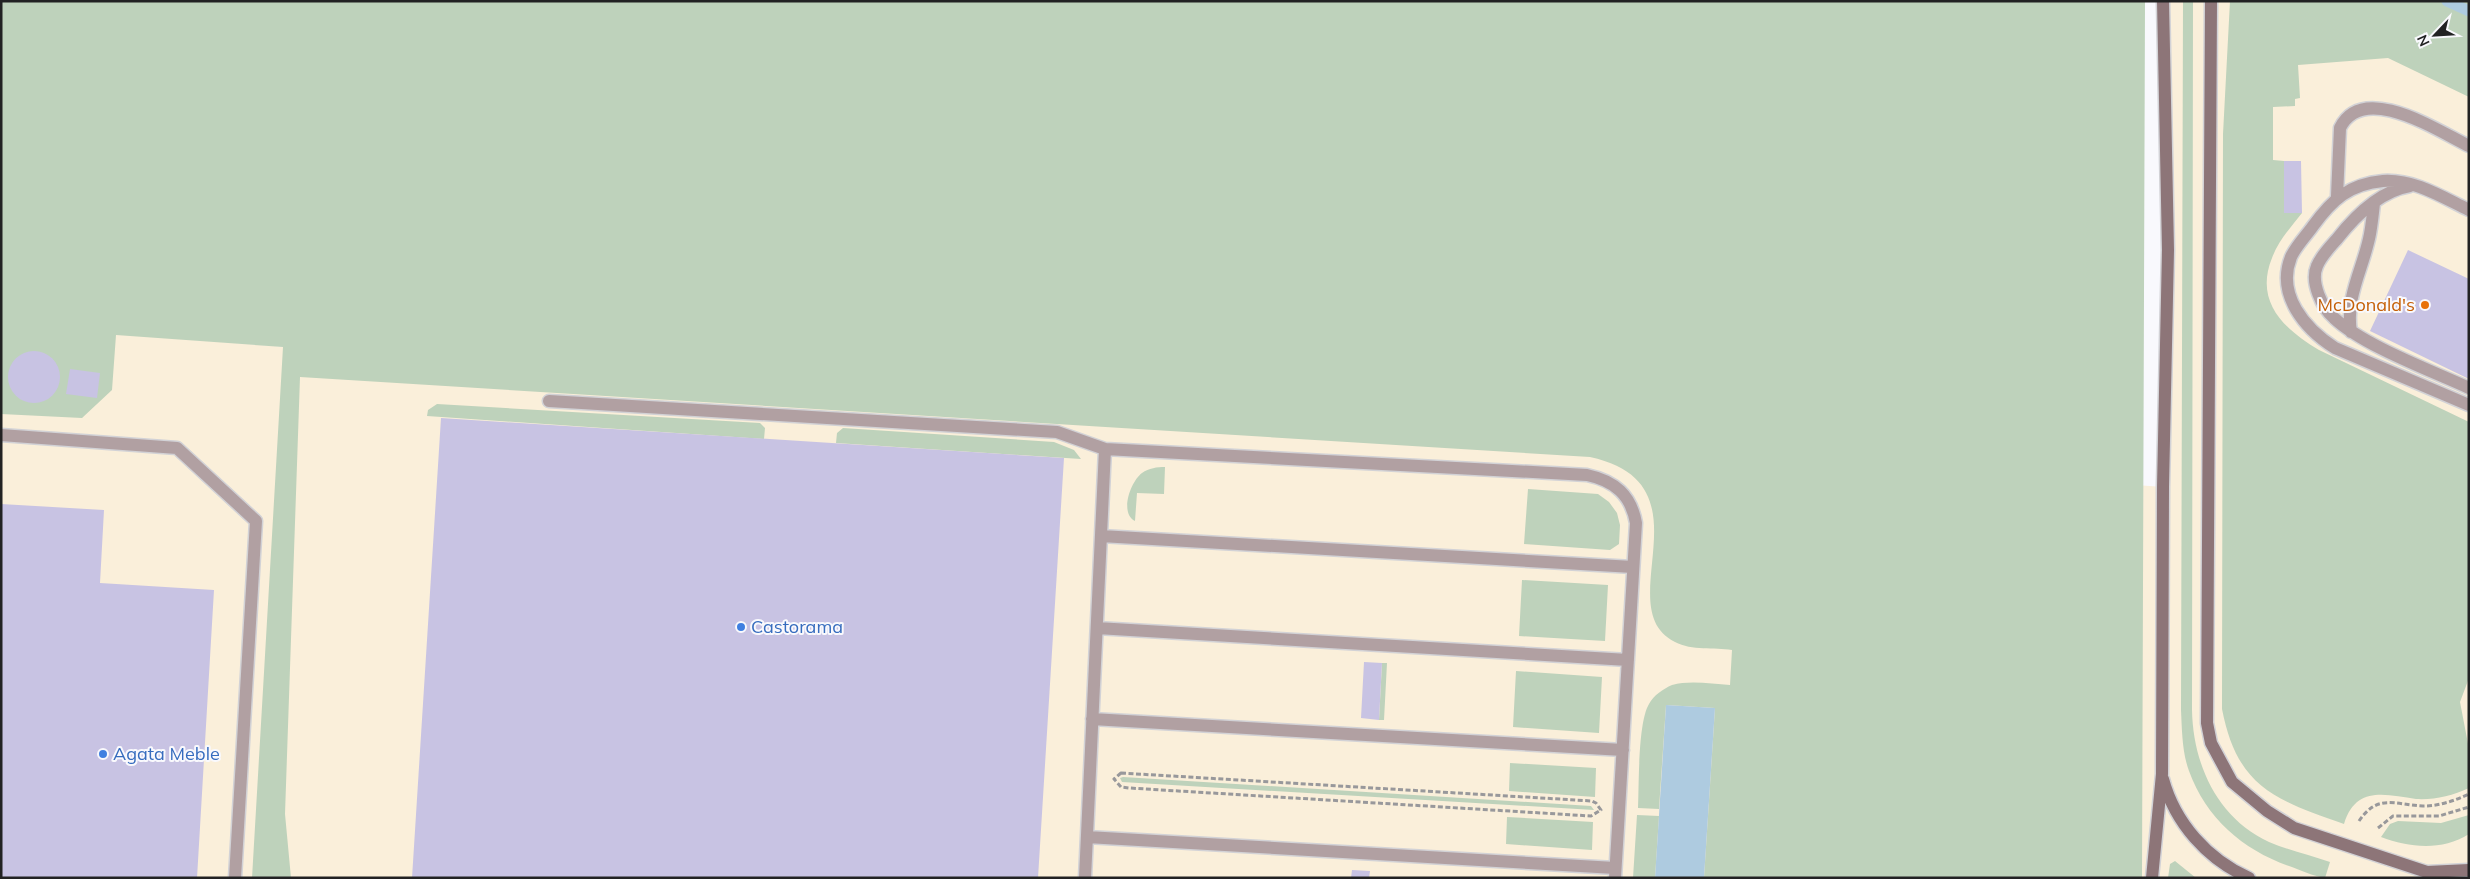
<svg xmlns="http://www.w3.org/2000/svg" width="2470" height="879" font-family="Mulish,sans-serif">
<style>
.commercial{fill:#faefda}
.green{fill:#bed2bb}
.water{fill:#aecbe0}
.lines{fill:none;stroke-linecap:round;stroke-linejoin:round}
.stream{stroke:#aecbe0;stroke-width:11}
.building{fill:#c8c3e3}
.lane-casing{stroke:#d2d2d6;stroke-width:15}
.secondary-casing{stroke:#d2d2d6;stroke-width:15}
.path{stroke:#98989b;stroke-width:3;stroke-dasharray:5 2.5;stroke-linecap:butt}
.lane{stroke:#b1a0a2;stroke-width:12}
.secondary{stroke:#8d7578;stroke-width:12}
.food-dot{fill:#e8710a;stroke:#f9f9fd;stroke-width:2}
.shop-dot{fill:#3f7fe0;stroke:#f9f9fd;stroke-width:2}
.labels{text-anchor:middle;stroke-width:4;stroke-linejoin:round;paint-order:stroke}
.food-label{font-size:18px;fill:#c56008;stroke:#f9f9fd;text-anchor:end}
.shop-label{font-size:18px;fill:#366cbe;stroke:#f9f9fd;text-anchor:start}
</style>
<rect width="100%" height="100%" fill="#f9f9fd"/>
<path class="commercial" d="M 2163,1 L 2469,1 L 2469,878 L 1,878 L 1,322 L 115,334 L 2163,487 Z"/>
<path class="green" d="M 1,1 L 2145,1 L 2142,878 L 1704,878 L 1715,708 L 1666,705 L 1659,809 L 1638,808 C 1639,784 1638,722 1649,704 C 1654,695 1663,689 1672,685 C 1690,680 1712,684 1730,685 L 1732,650 C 1714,647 1692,651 1675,642 C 1607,608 1714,484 1590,457 L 300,377 L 285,814 L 291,878 L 252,878 L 283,347 L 116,335 L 112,390 L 82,418 L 1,414 Z
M 2183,1 L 2193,1 L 2192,710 C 2193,764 2217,818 2269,842 C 2288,850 2310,855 2330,862 L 2325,878 C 2313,876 2300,870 2289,866 C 2243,850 2206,818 2189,771 C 2182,752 2182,730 2181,710 Z
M 2230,1 L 2469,1 L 2469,97 L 2388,58 L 2298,65 L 2300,98 L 2295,99 L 2295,106 L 2273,107 L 2273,160 L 2284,161 L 2284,213 L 2302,213 C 2291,227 2278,241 2272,258 C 2254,302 2285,330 2319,350 L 2469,422 L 2469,678 L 2460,702 L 2469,749 L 2469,788 C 2452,796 2434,800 2416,799 C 2386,795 2356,785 2344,824 C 2275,800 2237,787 2222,709 L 2223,134 Z
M 437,404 L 760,423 L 765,428 L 764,439 L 427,416 L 428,410 Z
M 843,428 L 1054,442 L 1074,450 L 1081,459 L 836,443 L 837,433 Z
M 1165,467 L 1164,494 L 1137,493 L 1135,521 C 1119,513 1131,481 1142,473 C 1149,468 1157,467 1165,467 Z
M 1528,489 L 1598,494 L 1609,502 L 1617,513 L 1620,525 L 1619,544 L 1610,550 L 1524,544 Z
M 1522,580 L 1608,585 L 1605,641 L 1519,636 Z
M 1382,663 L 1387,663 L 1384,720 L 1379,720 Z
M 1516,671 L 1602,677 L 1599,733 L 1513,727 Z
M 1510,763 L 1596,768 L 1595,797 L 1509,791 Z
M 1123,777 L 1591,806 L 1594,810 L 1122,782 L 1120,778 Z
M 1637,815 L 1659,816 L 1655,878 L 1633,878 Z
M 2469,815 L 2469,834 C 2442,851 2410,848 2381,837 L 2390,824 L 2398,821 L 2441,823 Z
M 1507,817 L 1593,822 L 1592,850 L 1506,844 Z
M 2175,861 L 2196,878 L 2168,878 L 2170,864 Z"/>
<path class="water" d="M 1666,705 L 1715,708 L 1704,878 L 1655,878 Z"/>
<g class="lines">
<path class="stream" d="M 2447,1 L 2469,11"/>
</g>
<path class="building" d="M 2284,161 L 2301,161 L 2302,213 L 2284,213 Z
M 2408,250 L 2469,279 L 2469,379 L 2370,331 Z
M8 377a26 26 0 1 1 52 0a26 26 0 1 1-52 0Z
M 70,369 L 100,373 L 97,398 L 66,394 Z
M 441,418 L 1064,458 L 1038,878 L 412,878 Z
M 1,504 L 104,510 L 100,583 L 214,590 L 197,878 L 1,878 Z
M 1364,662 L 1382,663 L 1379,720 L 1361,718 Z
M 1352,870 L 1370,871 L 1369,878 L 1351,878 Z"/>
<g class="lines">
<defs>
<path id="lane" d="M 2410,186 C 2380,191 2355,216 2337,239 C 2330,247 2321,256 2317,266 C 2310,282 2322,308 2334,318 C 2364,346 2430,370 2469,388
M 2337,196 L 2340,128 C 2363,81 2438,131 2469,146
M 2469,210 C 2442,197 2414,179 2383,181 C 2349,184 2332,200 2313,226 C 2306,236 2296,246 2291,257 C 2276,295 2305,329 2335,348 L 2469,405
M 2351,332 C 2345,296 2364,267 2370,234 C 2372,223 2373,213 2374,203
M 549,401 L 1057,432 L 1105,449 L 1587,475 C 1615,481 1631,495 1636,523 L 1615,878
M 1,435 L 177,448 L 256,521 L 235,878
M 1101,536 L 1633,567
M 1097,628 L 1628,660
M 1092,719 L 1623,750
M 1087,837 L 1615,868
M 1085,878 L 1105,449"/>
<path id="secondary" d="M 2211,1 L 2207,723 L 2211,743 L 2232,782 L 2267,811 L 2294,828 L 2427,872 L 2469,870
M 2163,779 C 2175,823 2207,859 2249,878
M 2152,878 L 2162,774 L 2163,487 L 2168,250 L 2163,1"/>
</defs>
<use href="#lane" class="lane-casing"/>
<use href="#secondary" class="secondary-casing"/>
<path class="path" d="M 1121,773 L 1592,801 L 1596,803 L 1601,810 L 1591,816 L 1129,788 L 1121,787 L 1114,779 Z
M 2359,821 C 2378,793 2395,805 2423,806 C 2439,806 2454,801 2469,794
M 2378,828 L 2393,816 L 2439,816 L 2469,807"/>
<use href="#lane" class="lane"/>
<use href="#secondary" class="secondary"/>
</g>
<circle class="food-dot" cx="2425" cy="305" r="5"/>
<g class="shop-dot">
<circle cx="741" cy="627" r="5"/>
<circle cx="103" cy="754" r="5"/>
</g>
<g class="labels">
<g class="food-label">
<text x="2415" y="311">McDonald's</text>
</g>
<g class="shop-label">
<text x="751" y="633">Castorama</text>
<text x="113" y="760">Agata Meble</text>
</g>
</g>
<rect width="2470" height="879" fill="none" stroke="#222223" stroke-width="5"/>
<g transform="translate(2435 35) rotate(245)" stroke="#f9f9fd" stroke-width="4" paint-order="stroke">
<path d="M0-4L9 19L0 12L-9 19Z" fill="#222223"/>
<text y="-8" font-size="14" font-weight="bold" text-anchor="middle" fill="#222223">N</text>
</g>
</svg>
